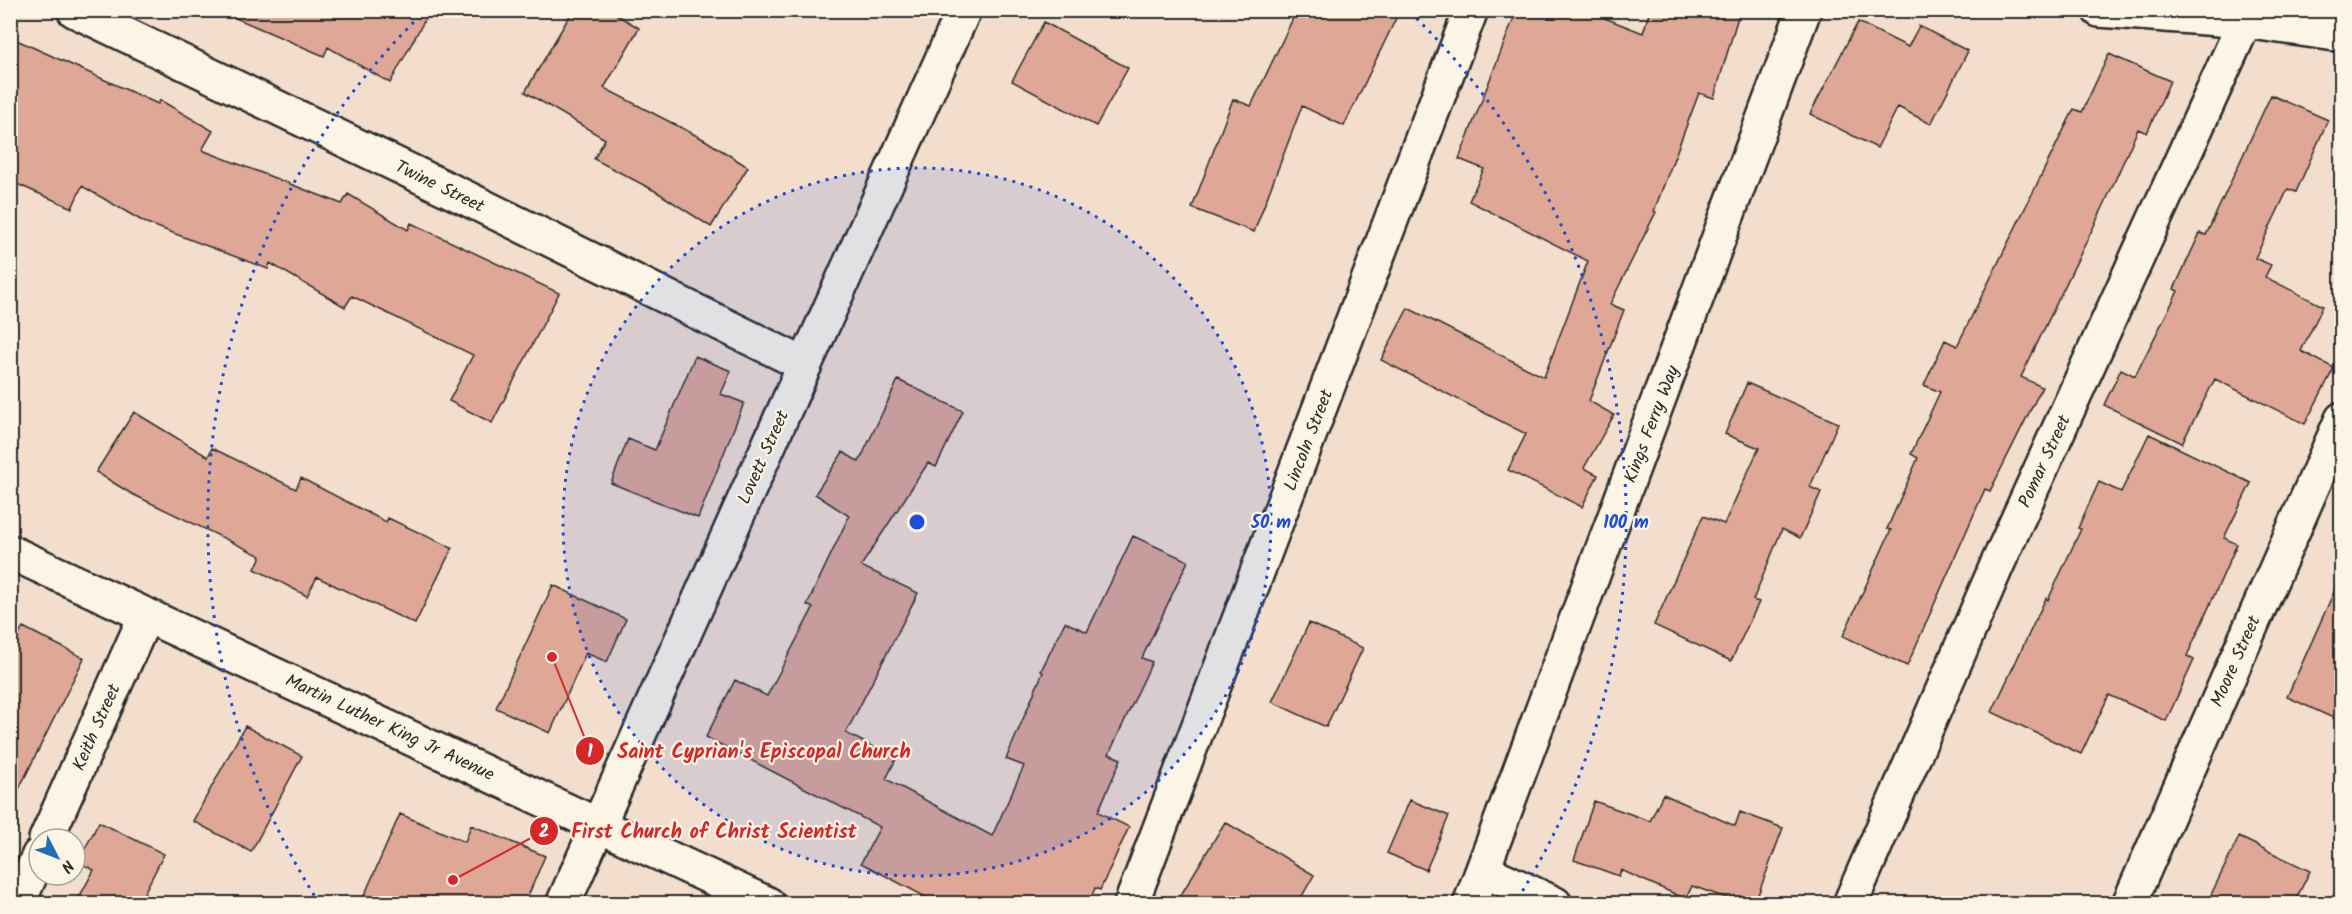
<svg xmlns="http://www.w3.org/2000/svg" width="2352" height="914" font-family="Kalam,sans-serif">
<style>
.building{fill:#dfa896;stroke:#2b2b2b;stroke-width:1.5}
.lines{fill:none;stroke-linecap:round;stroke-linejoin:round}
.street-casing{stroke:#2b2b2b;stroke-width:38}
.secondary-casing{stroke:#2b2b2b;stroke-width:38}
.street{stroke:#fcf5e5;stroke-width:33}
.secondary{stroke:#fcf5e5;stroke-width:33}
.ring{fill:none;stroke:#1d4ed8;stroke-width:3;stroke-dasharray:3 6}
.labels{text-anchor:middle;stroke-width:4.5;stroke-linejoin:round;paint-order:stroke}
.street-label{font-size:18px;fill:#2b2b2b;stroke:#fcf5e5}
.centre{fill:#1d4ed8;stroke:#fcf5e5;stroke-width:3}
.ring-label{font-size:18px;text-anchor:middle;font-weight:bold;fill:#1d4ed8;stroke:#fcf5e5;stroke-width:4.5;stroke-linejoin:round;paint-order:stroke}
.leader{fill:none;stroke:#d62828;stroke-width:2}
.callout-dot{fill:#d62828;stroke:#fcf5e5;stroke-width:2}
.mark-label{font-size:18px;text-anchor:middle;font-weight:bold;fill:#fff}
.callout-label{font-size:20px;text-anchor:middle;font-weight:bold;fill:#d62828;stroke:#fcf5e5;stroke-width:4.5;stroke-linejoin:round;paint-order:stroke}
</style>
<rect width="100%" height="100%" fill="#f3decd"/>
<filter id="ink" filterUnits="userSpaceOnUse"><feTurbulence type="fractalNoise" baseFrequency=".0167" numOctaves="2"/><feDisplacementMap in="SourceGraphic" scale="12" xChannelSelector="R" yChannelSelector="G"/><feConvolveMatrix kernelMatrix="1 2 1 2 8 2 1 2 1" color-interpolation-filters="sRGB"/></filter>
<g filter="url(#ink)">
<path class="building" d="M 217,10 L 430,10 L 390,83 L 328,47 L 324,56 Z
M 573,10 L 609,10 L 639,28 L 604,88 L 705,140 L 748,167 L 711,227 L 657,192 L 594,159 L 605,139 L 525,92 Z
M 1297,10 L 1400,10 L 1344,126 L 1302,106 L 1254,232 L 1192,208 L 1233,99 L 1251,106 Z
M 1517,10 L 1584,10 L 1643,33 L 1650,10 L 1740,10 L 1714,98 L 1699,93 L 1654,211 L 1656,212 L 1610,304 L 1624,310 L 1589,401 L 1614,415 L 1584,468 L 1598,475 L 1582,507 L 1508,470 L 1526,434 L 1381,360 L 1408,308 L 1544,377 L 1588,261 L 1469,201 L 1484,169 L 1459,159 Z
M 1044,22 L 1128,68 L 1096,126 L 1012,81 Z
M 1858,22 L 1908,47 L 1919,26 L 1968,51 L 1931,124 L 1898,107 L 1877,148 L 1810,114 Z
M 10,37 L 158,104 L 160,100 L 213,131 L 202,150 L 342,204 L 348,194 L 408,230 L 411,223 L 559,293 L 492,423 L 449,401 L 473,355 L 352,296 L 345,307 L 270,263 L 268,269 L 144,222 L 82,186 L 72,208 L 10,181 Z
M 2109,54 L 2170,81 L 2147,133 L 2138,129 L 2105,203 L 2021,377 L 2042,387 L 1990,491 L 1985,489 L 1907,666 L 1843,636 L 1891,530 L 1887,529 L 1918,458 L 1911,454 L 1940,392 L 1924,385 L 1945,340 L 1957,346 L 2074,109 L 2082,112 Z
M 2271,95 L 2328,120 L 2296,192 L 2288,189 L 2255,258 L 2271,265 L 2265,277 L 2323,306 L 2301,351 L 2334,368 L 2305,424 L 2215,379 L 2182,443 L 2104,405 L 2121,369 L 2135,376 L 2178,291 L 2174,289 L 2200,233 L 2206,235 Z
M 695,356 L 731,371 L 721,394 L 744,403 L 698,518 L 611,483 L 628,439 L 655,450 Z
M 898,380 L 963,411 L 936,467 L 928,463 L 861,566 L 918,593 L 846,733 L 896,759 L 886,779 L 992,836 L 1024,766 L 1006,759 L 1043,672 L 1041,671 L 1065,622 L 1087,632 L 1133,536 L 1188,561 L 1142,658 L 1152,662 L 1109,754 L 1121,759 L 1098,812 L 1129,827 L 1100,890 L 1095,888 L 1089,903 L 937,903 L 861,863 L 880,827 L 706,737 L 735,680 L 767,696 L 813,608 L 807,605 L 849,516 L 815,494 L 843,452 L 859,462 Z
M 1747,383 L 1838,423 L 1810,487 L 1821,492 L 1800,538 L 1782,529 L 1753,600 L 1759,602 L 1731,661 L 1654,625 L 1703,516 L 1724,524 L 1759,448 L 1725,434 Z
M 134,412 L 208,457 L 212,448 L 296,489 L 301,478 L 386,522 L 388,518 L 452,548 L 415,624 L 317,577 L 307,596 L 255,569 L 261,556 L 130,493 L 96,472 Z
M 2149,434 L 2251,483 L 2224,538 L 2237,544 L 2187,656 L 2194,660 L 2166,721 L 2109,695 L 2081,754 L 1992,712 L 2046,598 L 2048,600 L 2081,529 L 2078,528 L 2099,482 L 2121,492 Z
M 2342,574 L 2342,722 L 2287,697 Z
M 553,585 L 626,619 L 607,662 L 586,653 L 550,733 L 496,708 Z
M 1309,623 L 1363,648 L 1326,727 L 1272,702 Z
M 23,627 L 84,658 L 10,807 L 10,653 Z
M 245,726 L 302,756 L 251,852 L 193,821 Z
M 1663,794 L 1735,826 L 1740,812 L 1783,828 L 1755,903 L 1741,903 L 1692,886 L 1686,899 L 1621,870 L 1619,876 L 1574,860 L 1594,801 L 1650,821 Z
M 1410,800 L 1449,816 L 1426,870 L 1387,853 Z
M 400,814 L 465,842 L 471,825 L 545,856 L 525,903 L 361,903 Z
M 99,822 L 164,854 L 139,903 L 76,903 L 94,870 L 78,862 Z
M 1225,822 L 1314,875 L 1298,903 L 1176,903 Z
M 2239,837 L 2310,871 L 2294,903 L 2207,903 Z"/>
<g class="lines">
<defs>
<path id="street" d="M 74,10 L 468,199 L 805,365
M 46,839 L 146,615
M 1483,870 L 1555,904
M 18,904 L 39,855
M 563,904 L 964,10
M 1131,904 L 1471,10
M 1470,904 L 1804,10
M 1850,904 L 1997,565 L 2245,21
M 2129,904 L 2342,419"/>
<path id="secondary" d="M 2099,10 L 2245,21 L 2342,35
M 10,552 L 768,904"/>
</defs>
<use href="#street" class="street-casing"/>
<use href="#secondary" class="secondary-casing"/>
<use href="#street" class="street"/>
<use href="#secondary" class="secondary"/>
</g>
</g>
<circle cx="917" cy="522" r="354" fill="#1d4ed8" fill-opacity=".12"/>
<g class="ring">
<circle cx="917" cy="522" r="354"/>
<path d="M319 903A709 709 0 0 1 424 12M1410 12A709 709 0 0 1 1515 903"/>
</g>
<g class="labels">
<g class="street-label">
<text transform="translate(440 186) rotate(26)" y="6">Twine Street</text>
<text transform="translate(1651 424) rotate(-69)" y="6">Kings Ferry Way</text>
<text transform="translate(1308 440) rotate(-69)" y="6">Lincoln Street</text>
<text transform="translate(763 457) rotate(-66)" y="6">Lovett Street</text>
<text transform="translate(2044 461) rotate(-65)" y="6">Pomar Street</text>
<text transform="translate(2235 661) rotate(-66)" y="6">Moore Street</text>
<text transform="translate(96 727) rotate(-66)" y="6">Keith Street</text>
<text transform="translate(390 727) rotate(25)" y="6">Martin Luther King Jr Avenue</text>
</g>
</g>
<circle cx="917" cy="522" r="9" class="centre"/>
<g class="ring-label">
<text x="1271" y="528">50 m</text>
<text x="1626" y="528">100 m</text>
</g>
<path class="leader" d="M552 657L590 751M453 880L544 831"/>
<g class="callout-dot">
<circle cx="552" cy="657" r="6"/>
<circle cx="453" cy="880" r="6"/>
<circle cx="590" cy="751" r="15"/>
<circle cx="544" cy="831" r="15"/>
</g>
<g class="mark-label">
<text x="590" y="757">1</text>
<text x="544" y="837">2</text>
</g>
<g class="callout-label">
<text x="764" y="758">Saint Cyprian's Episcopal Church</text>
<text x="714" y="838">First Church of Christ Scientist</text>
</g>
<rect width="2352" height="914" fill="none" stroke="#fcf5e5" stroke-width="36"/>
<rect x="18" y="18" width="2316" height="878" fill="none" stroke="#2b2b2b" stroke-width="2" filter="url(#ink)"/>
<g transform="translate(57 857) rotate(132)"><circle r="28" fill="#fcf5e5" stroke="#a8a49b" stroke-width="1.5"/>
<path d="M0-4.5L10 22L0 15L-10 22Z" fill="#1f6fb2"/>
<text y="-9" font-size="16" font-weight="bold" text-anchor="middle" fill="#2b2b2b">N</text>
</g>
</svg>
